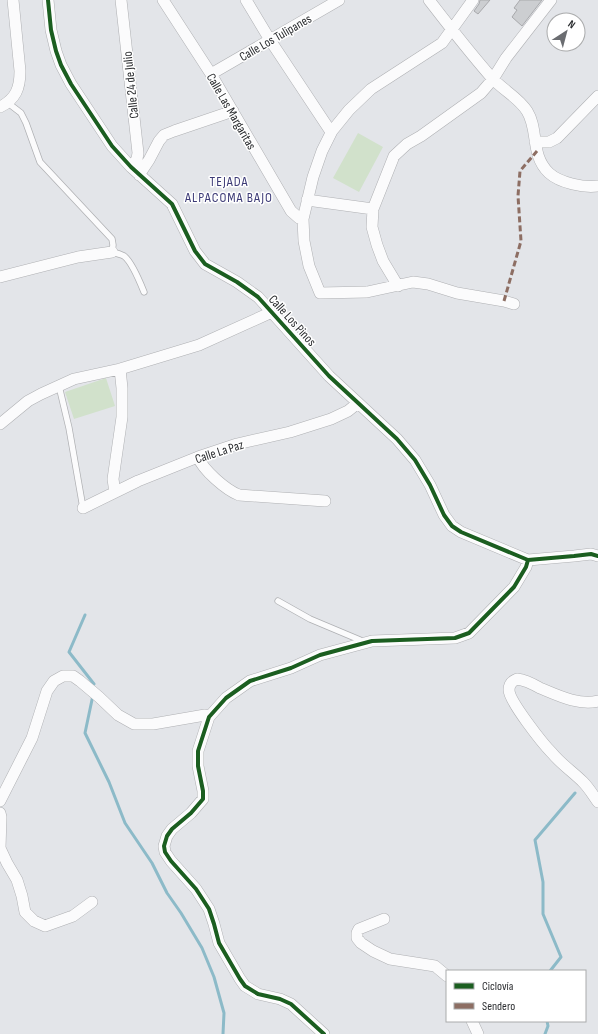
<svg xmlns="http://www.w3.org/2000/svg" width="598" height="1034" font-family="'Sofia Sans Condensed',sans-serif">
<style>
.pitch{fill:#d1e1cb}
.lines{fill:none;stroke-linecap:round;stroke-linejoin:round}
.stream{stroke:#8cbac8;stroke-width:3}
.building{fill:#ccced1;stroke:#a8a9ac}
.service-casing{stroke:#afb0b3;stroke-width:7}
.minor-casing{stroke:#afb0b3;stroke-width:12}
.service{stroke:#fbfbfc;stroke-width:5.5}
.minor{stroke:#fbfbfc;stroke-width:11}
.quiet{stroke:#8d6e63;stroke-width:3;stroke-dasharray:6 3;stroke-linecap:butt}
.cycleway-casing{stroke:#fff;stroke-width:6}
.cycleway{stroke:#1b5e20;stroke-width:4}
.labels{text-anchor:middle;stroke-width:3;stroke-linejoin:round;paint-order:stroke}
.street-label{font-size:13px;fill:#2b2d30;stroke:#fff}
.neighbourhood-label{font-size:14px;letter-spacing:1px;fill:#3c3a76;stroke:#fff}
</style>
<rect width="100%" height="100%" fill="#e3e5e9"/>
<path class="pitch" d="M 358,133 L 383,147 L 359,192 L 333,178 Z
M 106,378 L 115,406 L 74,419 L 65,392 Z"/>
<g class="lines">
<path class="stream" d="M 85,615 L 69,652 L 94,684
M 93,695 L 85,733 L 109,782 L 125,823 L 152,863 L 167,893 L 181,913 L 202,948 L 214,977 L 224,1013 L 223,1034
M 550,971 L 561,957 L 543,914 L 543,882 L 535,840 L 575,793
M 545,1034 L 548,1026 L 547,1021"/>
</g>
<path class="building" d="M 480,0 L 490,0 L 478,14 L 474,11 L 479,4 Z
M 520,0 L 542,0 L 522,26 L 512,17 L 517,10 L 514,8 Z"/>
<g class="lines">
<defs>
<path id="service" d="M 8,103 L 21,113 L 26,123 L 40,162 L 112,239 L 113,245 L 112,252 C 116,253 120,254 124,256 C 132,262 140,282 144,292
M 59,386 L 69,428 L 83,508
M 278,601 L 310,619 L 360,640 L 362,644"/>
<path id="minor" d="M 48,0 L 51,30 L 56,51 L 61,65 L 71,84 L 112,146 L 131,167 L 172,204 L 195,251 L 205,264 L 237,282 L 258,297 L 329,376 L 397,439 L 415,460 L 430,485 L 444,515 L 452,526 L 461,532 L 528,560 L 574,556 L 591,554 L 598,556
M 121,0 L 138,153 L 137,159 L 131,167
M 163,0 L 211,74 L 291,211 L 299,218 L 303,219
M 246,0 L 270,40 L 329,129 L 332,131
M 429,0 C 449,26 470,53 492,78 C 503,90 519,98 527,111 C 539,130 530,155 549,173 C 560,183 584,188 598,186
M 473,0 L 442,43 L 371,89 L 349,110 L 332,131 L 322,151 L 313,177 L 303,219 L 304,241 L 309,266 L 320,293 L 367,292 L 413,282 L 428,284 L 457,293 L 504,301 L 514,304
M 211,74 L 339,0
M 0,107 C 16,99 20,88 20,71 L 13,0
M 535,142 L 549,142 L 557,138 L 598,96
M 139,175 L 149,160 L 159,141 L 164,135 L 174,131 L 233,111
M 307,200 L 373,209
M 0,277 L 78,257 L 112,252
M 398,286 L 383,261 L 377,245 L 372,227 L 373,209 L 394,156 L 407,144 L 421,136 L 481,93 L 493,79 L 506,58 L 551,0
M 0,424 L 28,401 L 41,394 L 74,379 L 120,369 L 199,345 L 272,312
M 198,457 C 203,470 226,490 239,495 L 325,501
M 115,492 L 114,486 L 113,479 L 122,417 L 122,388 L 120,369
M 83,508 L 138,481 L 198,457 L 237,444 L 290,432 L 331,419 L 348,411 L 358,403
M 598,701 C 579,706 557,695 540,688 C 533,684 525,680 517,679 C 512,681 509,685 509,690 C 509,701 543,744 552,753 C 561,764 573,772 583,782 C 589,788 593,795 598,802
M 0,801 L 32,738 L 47,691 L 54,681 L 63,676 L 73,676 L 80,681 L 99,697 L 118,715 L 134,724 L 153,724 L 205,715 L 209,717
M 0,813 L 1,817 L 0,848 L 7,863 L 17,880 L 22,896 L 25,912 L 34,921 L 45,926 L 73,916 L 92,902
M 384,919 L 359,929 L 357,933 L 357,938 L 361,943 L 373,951 L 390,959 L 435,966 L 447,976
M 472,1021 L 478,1034
M 324,1034 L 291,1004 L 280,999 L 258,994 L 245,986 L 240,979 L 219,943 L 214,924 L 209,909 L 196,889 L 171,861 L 165,852 L 164,846 L 167,836 L 172,829 L 191,813 L 203,799 L 203,791 L 198,766 L 198,751 L 209,717 L 226,698 L 250,681 L 291,668 L 320,655 L 372,641 L 455,638 L 469,633 L 514,587 L 526,567 L 528,560"/>
</defs>
<use href="#service" class="service-casing"/>
<use href="#minor" class="minor-casing"/>
<use href="#service" class="service"/>
<use href="#minor" class="minor"/>
<path class="quiet" d="M 504,301 L 521,241 L 518,196 L 520,171 L 537,151"/>
<defs>
<path id="cycleway" d="M 48,0 L 51,30 L 56,51 L 61,65 L 71,84 L 112,146 L 131,167 L 172,204 L 195,251 L 205,264 L 237,282 L 258,297 L 329,376 L 397,439 L 415,460 L 430,485 L 444,515 L 452,526 L 461,532 L 528,560 L 574,556 L 591,554 L 598,556
M 324,1034 L 291,1004 L 280,999 L 258,994 L 245,986 L 240,979 L 219,943 L 214,924 L 209,909 L 196,889 L 171,861 L 165,852 L 164,846 L 167,836 L 172,829 L 191,813 L 203,799 L 203,791 L 198,766 L 198,751 L 209,717 L 226,698 L 250,681 L 291,668 L 320,655 L 372,641 L 455,638 L 469,633 L 514,587 L 526,567 L 528,560"/>
</defs>
<use href="#cycleway" class="cycleway-casing"/>
<use href="#cycleway" class="cycleway"/>
</g>
<g class="labels">
<g class="street-label">
<text transform="translate(275 37) rotate(-30)" y="5">Calle Los Tulipanes</text>
<text transform="translate(130 85) rotate(-96)" y="5">Calle 24 de Julio</text>
<text transform="translate(232 111) rotate(60)" y="5">Calle Las Margaritas</text>
<text transform="translate(293 320) rotate(48)" y="5">Calle Los Pinos</text>
<text transform="translate(219 451) rotate(-18)" y="5">Calle La Paz</text>
</g>
<g class="neighbourhood-label">
<text x="229" y="186">TEJADA<tspan x="229" dy="16">ALPACOMA BAJO</tspan></text>
</g>
</g>
<rect x="446" y="970" width="140" height="52" fill="#ffffff" stroke="#aaabac"/>
<rect x="454" y="983" width="20" height="6" fill="#1b5e20" stroke="#aaabac"/>
<text x="482" y="990" font-size="12" fill="#2b2d30">Ciclovía</text>
<rect x="454" y="1003" width="20" height="6" fill="#8d6e63" stroke="#aaabac"/>
<text x="482" y="1010" font-size="12" fill="#2b2d30">Sendero</text>
<g transform="translate(566 32) rotate(36)"><circle r="19" fill="#ffffff" stroke="#aaabac"/>
<path d="M0-3L7 15L0 10L-7 15Z" fill="#6b6d71"/>
<text y="-6" font-size="11" font-weight="bold" text-anchor="middle" fill="#2b2d30">N</text>
</g>
</svg>
